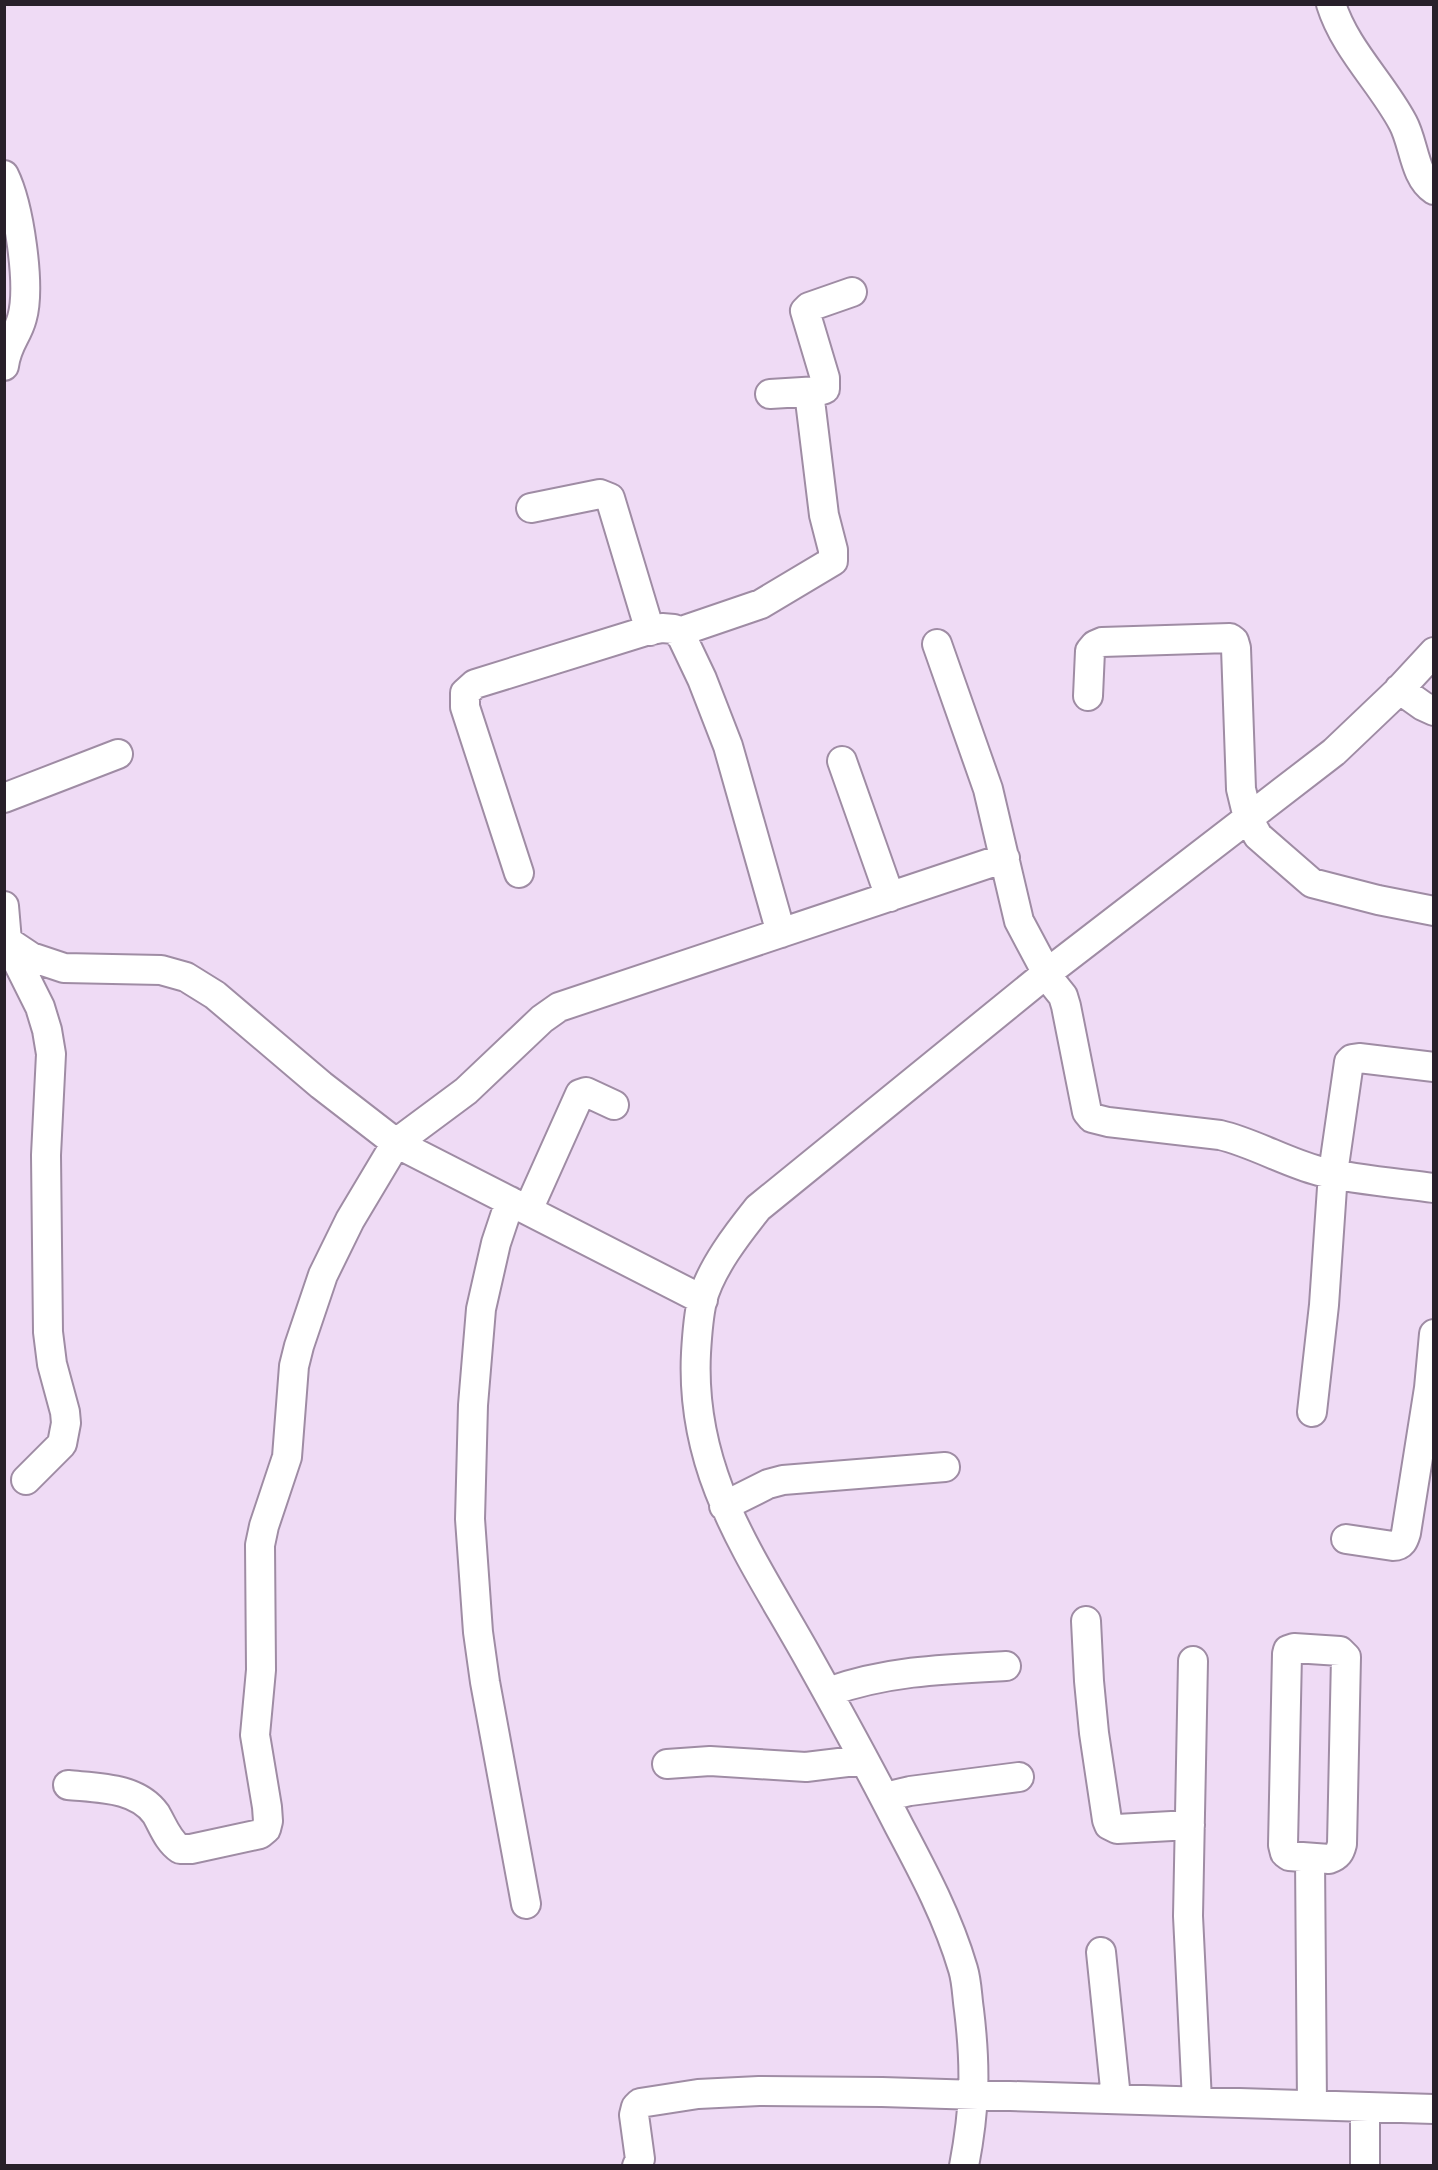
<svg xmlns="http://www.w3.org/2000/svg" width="1438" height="2170" font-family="'PT Sans',sans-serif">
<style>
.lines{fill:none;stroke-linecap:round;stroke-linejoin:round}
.minor-casing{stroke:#9f8ca4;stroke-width:32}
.minor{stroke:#fff;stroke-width:28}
</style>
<rect width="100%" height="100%" fill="#efdbf5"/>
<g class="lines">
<defs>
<path id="minor" d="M 1331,4 C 1345,49 1382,83 1403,123 C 1414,143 1414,177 1434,190
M 4,175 C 19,205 31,286 22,318 C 17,337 7,343 4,366
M 770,394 L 819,391 L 825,389 L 825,378 L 805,311 L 809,307 L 852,292
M 531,508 L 600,494 L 610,498 L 650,631
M 679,632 L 761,604 L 833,561 L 833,550 L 824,515 L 809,392
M 937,644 L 988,789 L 1019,921 L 1051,981 L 1063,996 L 1066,1006 L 1087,1112 L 1092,1118 L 1108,1122 L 1220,1135 C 1254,1143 1285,1162 1319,1171 C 1356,1180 1396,1183 1434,1188
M 1399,689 L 1423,706 L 1434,711
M 1088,696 L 1090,651 L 1095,645 L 1102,642 L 1230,638 L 1234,641 L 1236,648 L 1241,789 L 1248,818 L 1258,836 L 1312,883 L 1378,900 L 1434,911
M 842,761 L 890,897
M 4,798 L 118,754
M 519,873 L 465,707 L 465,693 L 475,684 L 646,631 L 662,628 L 674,629 L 682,637 L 702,679 L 728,746 L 781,933
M 4,906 L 7,941 L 40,1007 L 47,1030 L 51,1054 L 46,1155 L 48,1332 L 52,1364 L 65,1412 L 66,1423 L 62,1444 L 26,1480
M 4,939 L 31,957 L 64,968 L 161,970 L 186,977 L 215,995 L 321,1085 L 396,1143 L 703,1300
M 510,1201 L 496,1243 L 481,1309 L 473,1405 L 470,1519 L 478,1632 L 485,1682 L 526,1904
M 528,1210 L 580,1094 L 586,1092 L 614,1105
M 1312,1412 L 1324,1305 L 1333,1173 L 1349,1062 L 1352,1059 L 1359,1058 L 1434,1067
M 724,1506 L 768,1484 L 783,1480 L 945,1467
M 1346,1539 L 1393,1546 C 1402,1546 1404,1540 1406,1533 L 1429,1388 L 1434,1334
M 1086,1621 L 1089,1681 L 1094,1733 L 1107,1820 L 1109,1825 L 1117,1829 L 1190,1825
M 1294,1648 L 1340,1651 L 1346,1657 L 1342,1844 C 1340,1852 1338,1856 1329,1859 L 1289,1856 L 1285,1853 L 1283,1845 L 1287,1654 L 1288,1650 Z
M 1193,1661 L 1188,1916 L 1197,2101
M 828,1692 C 886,1671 945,1669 1006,1666
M 667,1764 L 710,1761 L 806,1767 L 864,1760
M 68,1785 C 98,1788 137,1787 156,1814 C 163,1826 168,1841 180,1849 L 191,1849 L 260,1834 L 266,1829 L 268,1821 L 267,1807 L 255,1735 L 261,1670 L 260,1545 L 264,1526 L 287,1457 L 294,1366 L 299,1346 L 323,1275 L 350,1220 L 396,1143 L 466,1091 L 542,1019 L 559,1007 L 1005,858
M 885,1797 L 910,1791 L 1019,1777
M 1310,1858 L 1312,2105
M 1101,1952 L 1116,2098
M 637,2166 L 640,2159 L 634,2115 L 636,2107 L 640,2103 L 698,2094 L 759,2091 L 882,2092 L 1434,2109
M 964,2166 C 975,2108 976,2068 969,2010 C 967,1997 967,1982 963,1969 C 948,1918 924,1873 899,1826 C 869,1767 837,1709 805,1652 C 749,1553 690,1472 696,1353 C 697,1336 698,1318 702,1301 C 710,1269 738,1233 758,1208 L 1047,973 L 1334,752 L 1397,692 L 1434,652
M 1365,2166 L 1365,2107"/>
</defs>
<use href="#minor" class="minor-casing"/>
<use href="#minor" class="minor"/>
</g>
<rect width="1438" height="2170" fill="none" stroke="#28202a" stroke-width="12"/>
</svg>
